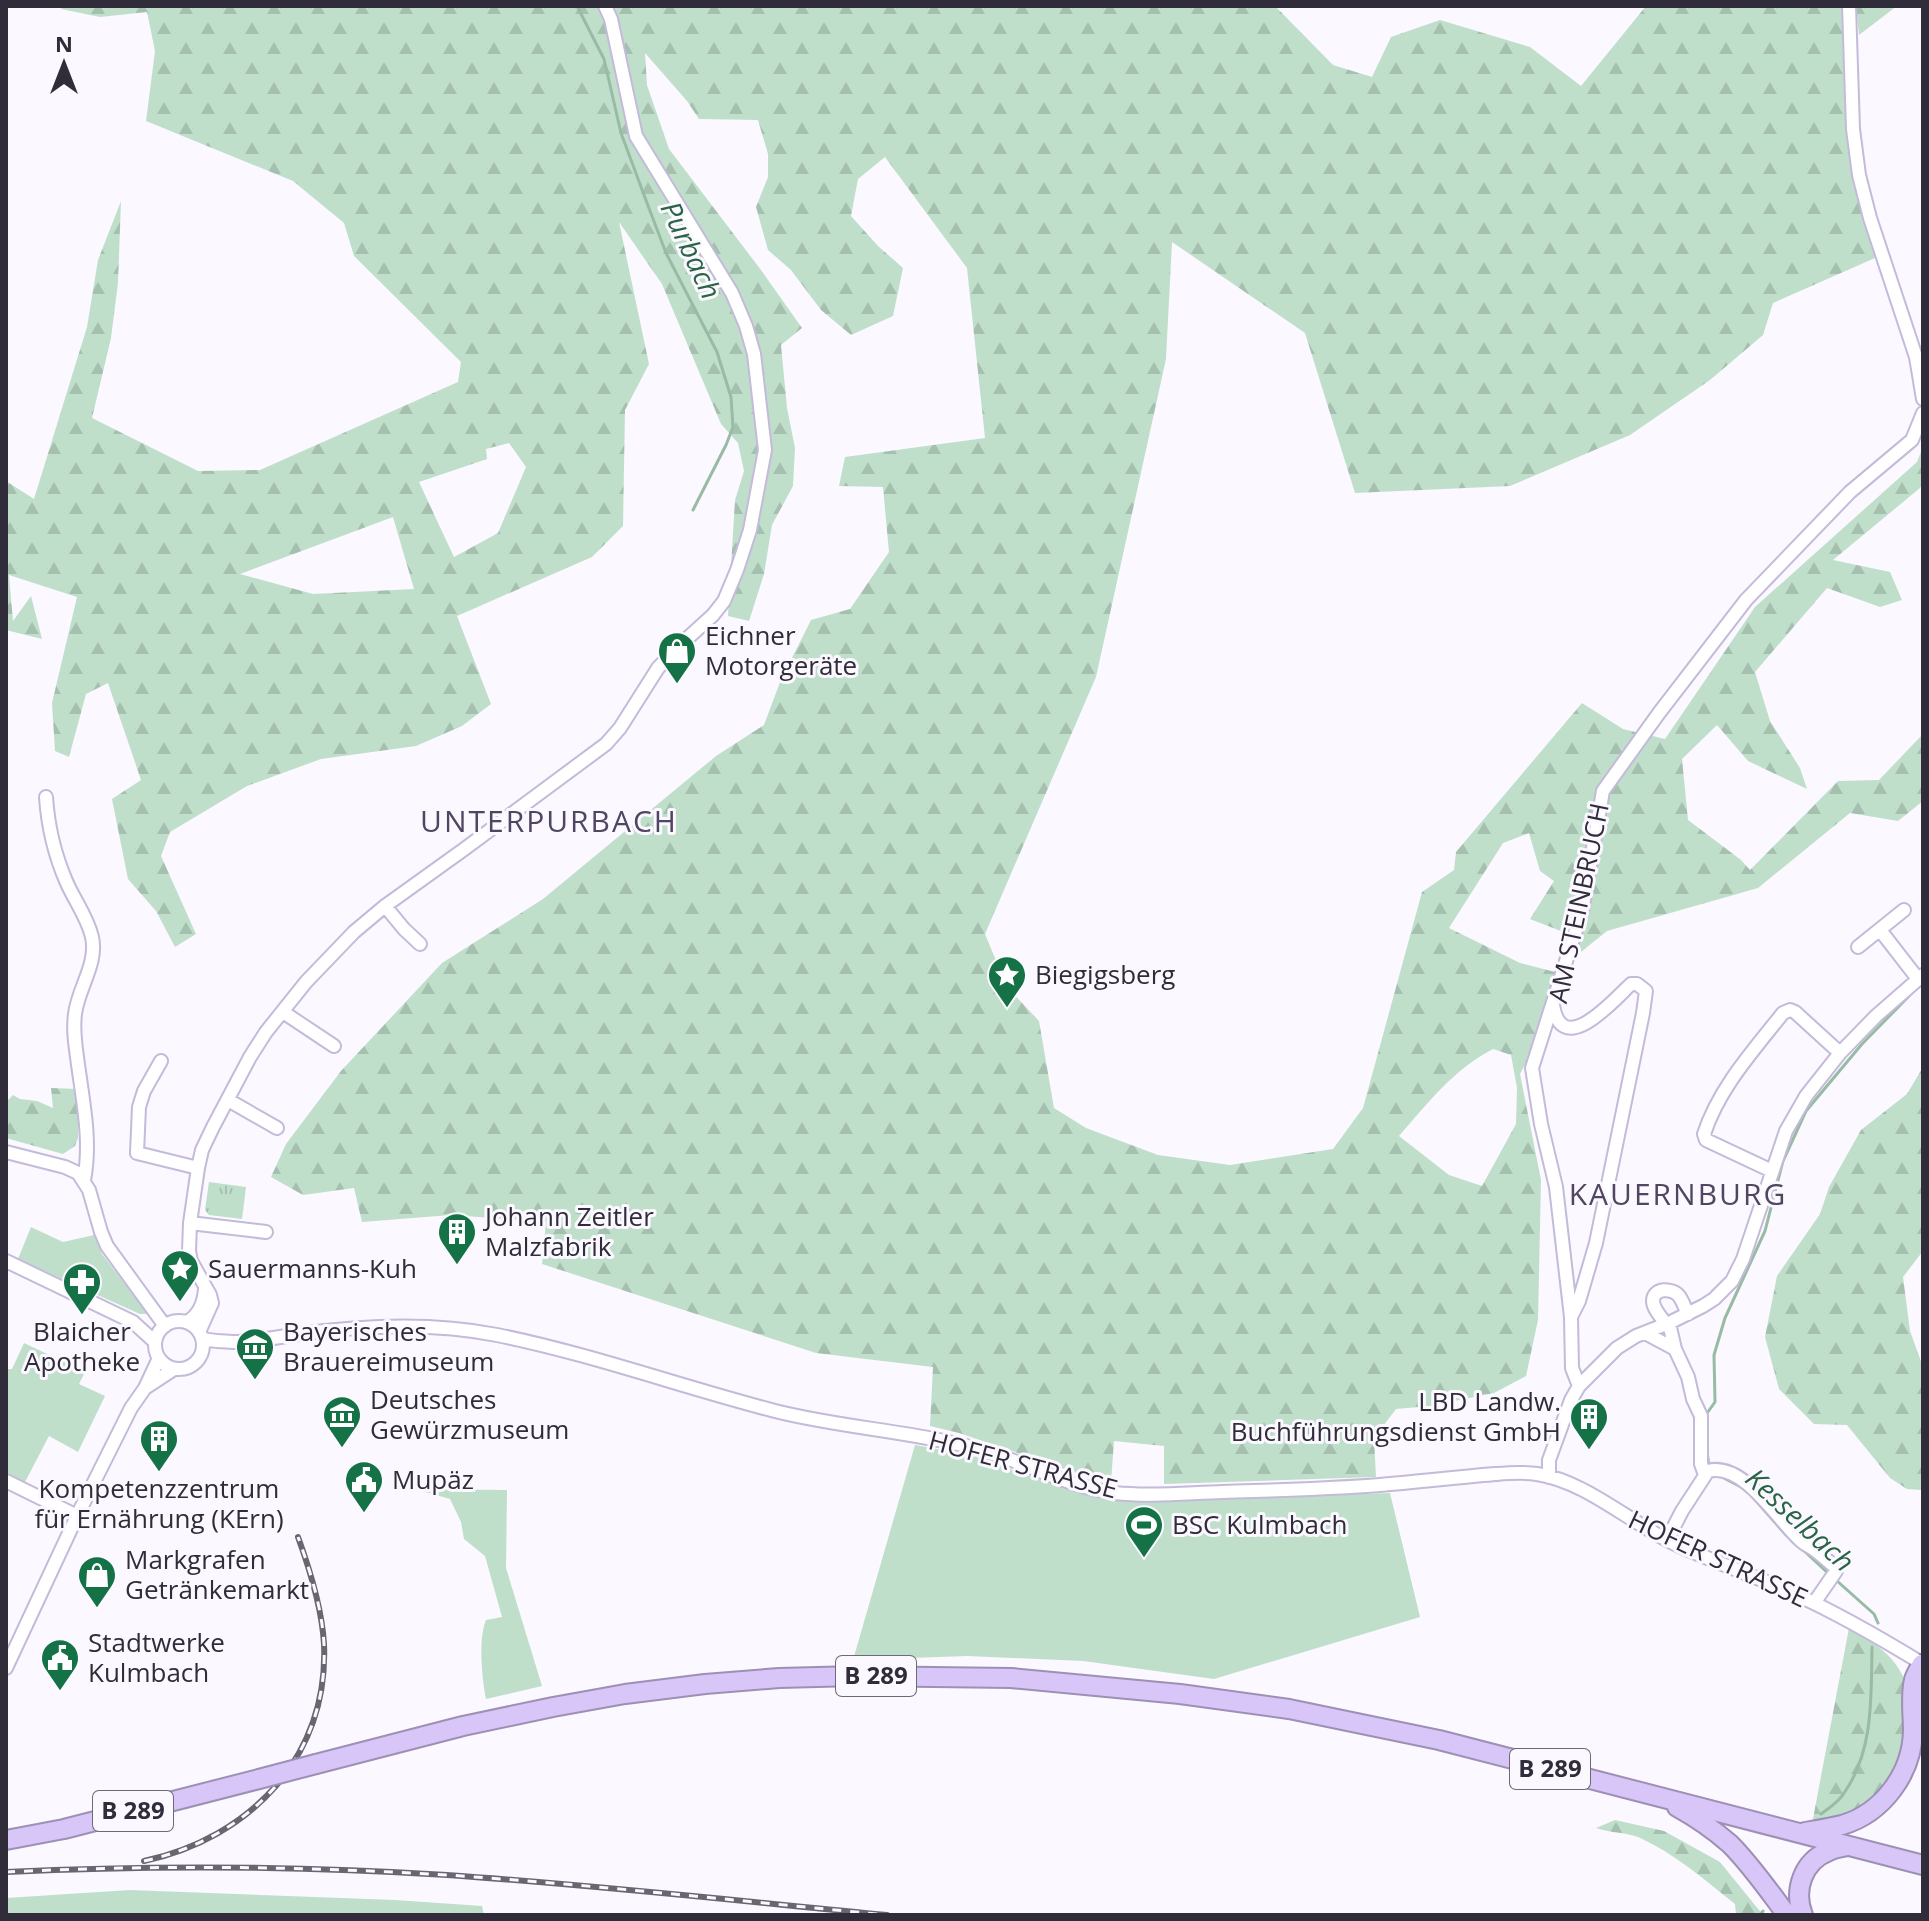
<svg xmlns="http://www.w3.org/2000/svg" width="1929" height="1921" font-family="'Open Sans',sans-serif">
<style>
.green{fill:#c0dfcb}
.forest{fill:url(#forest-firs);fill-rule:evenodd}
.park{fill:url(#park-tufts)}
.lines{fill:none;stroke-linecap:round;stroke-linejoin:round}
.stream{stroke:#97bba4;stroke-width:3}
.minor-casing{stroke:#c4bad9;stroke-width:16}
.highway-casing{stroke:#9d90b4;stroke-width:22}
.minor{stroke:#fff;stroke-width:12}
.highway{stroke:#d7c6f7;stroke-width:18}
.rail-casing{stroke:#6a6671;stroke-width:6}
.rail{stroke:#fbf8ff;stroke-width:3;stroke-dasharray:9;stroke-linecap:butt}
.highway-bridge-casing{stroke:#9d90b4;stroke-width:22;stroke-linecap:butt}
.highway-bridge{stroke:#d7c6f7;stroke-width:18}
.labels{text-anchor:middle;stroke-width:6;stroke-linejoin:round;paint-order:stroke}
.shield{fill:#fbf8ff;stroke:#6e6974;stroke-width:2}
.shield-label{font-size:24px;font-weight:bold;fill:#312c39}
.poi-label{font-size:26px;fill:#312c39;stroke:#fbf8ff;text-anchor:start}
.street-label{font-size:26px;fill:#312c39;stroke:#fbf8ff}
.water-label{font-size:28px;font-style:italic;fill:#296445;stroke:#fbf8ff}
.quarter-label{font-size:30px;letter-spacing:2px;fill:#504661;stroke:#fbf8ff}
</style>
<defs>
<pattern id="forest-firs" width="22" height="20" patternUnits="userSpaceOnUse" patternTransform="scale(2)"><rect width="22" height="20" fill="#c0dfcb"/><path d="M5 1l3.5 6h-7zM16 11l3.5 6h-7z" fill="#a5c0af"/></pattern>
<pattern id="park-tufts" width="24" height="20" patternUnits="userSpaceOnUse" patternTransform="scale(2)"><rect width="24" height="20" fill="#c0dfcb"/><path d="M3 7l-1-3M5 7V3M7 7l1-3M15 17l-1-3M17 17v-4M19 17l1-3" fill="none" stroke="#a5c0af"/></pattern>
</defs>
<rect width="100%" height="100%" fill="#fbf8ff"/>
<path class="green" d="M 31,1227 L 63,1242 L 94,1235 L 102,1254 L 148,1314 L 140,1314 L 75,1285 L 76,1283 L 70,1280 L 69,1282 L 18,1259 Z
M 24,1343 L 85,1372 L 79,1384 L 105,1396 L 78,1452 L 49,1436 L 25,1482 L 6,1472 L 6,1369 L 12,1369 Z
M 915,1445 L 970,1455 L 1047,1482 L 1109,1499 L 1143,1502 L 1390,1493 L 1420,1617 L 1214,1679 L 1083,1661 L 968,1656 L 853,1660 Z
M 415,1489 L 507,1490 L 506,1568 L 542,1686 L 486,1699 C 482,1679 478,1639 486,1620 L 502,1617 L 485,1556 L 464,1539 L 461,1522 L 450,1499 Z
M 130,1890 L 395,1900 L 482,1906 L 484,1915 L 6,1915 L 6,1898 Z"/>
<path class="forest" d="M 63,6 L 1275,6 L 1333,65 L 1372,77 L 1391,37 L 1440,20 L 1530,47 L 1581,86 L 1646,6 L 1849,6 L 1852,146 L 1875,258 L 1773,303 L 1763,335 L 1710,380 L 1630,435 L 1510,486 L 1355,493 L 1305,333 L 1172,242 L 1166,359 L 1096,677 L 985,934 L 1007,987 L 1039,1021 L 1054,1108 L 1086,1128 L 1158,1155 L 1230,1165 L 1333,1149 L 1363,1108 L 1422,892 L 1454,870 L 1456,852 L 1582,703 L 1623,729 L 1665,739 L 1755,607 L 1917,462 L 1923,447 L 1923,483 L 1920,488 L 1833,560 L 1890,572 L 1902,600 L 1880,607 L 1827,588 L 1755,672 L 1770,721 L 1800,768 L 1807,789 L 1748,761 L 1717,725 L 1682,759 L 1688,820 L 1741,860 L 1750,870 L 1838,781 L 1879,780 L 1923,734 L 1923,801 L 1898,821 L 1850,813 L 1758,888 L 1607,931 L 1571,960 L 1534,1047 L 1520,1074 L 1541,1180 L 1538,1320 L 1526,1376 L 1494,1393 L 1430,1406 L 1396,1409 L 1374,1438 L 1376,1477 L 1164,1484 L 1164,1446 L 1114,1441 L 1111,1482 L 1094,1479 L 959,1433 L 930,1426 L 933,1367 L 816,1353 L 542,1264 L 546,1222 L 451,1215 L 362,1222 L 354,1188 L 303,1195 L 271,1177 L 286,1144 L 341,1071 L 442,963 L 543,899 L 716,756 L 764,725 L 780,682 L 811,620 L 850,609 L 889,552 L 883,487 L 839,486 L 845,457 L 985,438 L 967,268 L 885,157 L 858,179 L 851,216 L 878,246 L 903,268 L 893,316 L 851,335 L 821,310 L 791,270 L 768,250 L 756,207 L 768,177 L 768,154 L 758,120 L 699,119 L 687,101 L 645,53 L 647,85 L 669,149 L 761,270 L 802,328 L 781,345 L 787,408 L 795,448 L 793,486 L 772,525 L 764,574 L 749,621 L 728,616 L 735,500 L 744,471 L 738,443 L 721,424 L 662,284 L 619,222 L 649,364 L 625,410 L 623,526 L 592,557 L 457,616 L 491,704 L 462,726 L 416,746 L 321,759 L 247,786 L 170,832 L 161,856 L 196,934 L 175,947 L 156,911 L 128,879 L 112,799 L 141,780 L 108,683 L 86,694 L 69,757 L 55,751 L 52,703 L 77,597 L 9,575 L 13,621 L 31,596 L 42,639 L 6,630 L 6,481 L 34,499 L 87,327 L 98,260 L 121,201 L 118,283 L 111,338 L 92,418 L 198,471 L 260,470 L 458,382 L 461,362 L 354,256 L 344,223 L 293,181 L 146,121 L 155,51 L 147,12 L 100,17 L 61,9 ZM 509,443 L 526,467 L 498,533 L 454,557 L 419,482 L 487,459 L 486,449 ZM 393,517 L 414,589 L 313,594 L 240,574 ZM 1529,833 L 1540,871 L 1554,881 L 1530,919 L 1571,935 L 1559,973 L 1520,963 L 1449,928 L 1503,843 ZM 1493,1049 L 1511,1055 L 1517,1088 L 1516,1124 L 1482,1186 L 1449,1175 L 1399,1136 C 1427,1104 1454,1069 1493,1049 Z
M 1856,6 L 1897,6 L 1859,35 Z
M 1923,1067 L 1923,1251 L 1903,1277 L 1910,1331 L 1923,1367 L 1923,1489 L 1921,1490 L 1907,1489 L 1890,1478 L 1847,1425 L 1814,1424 L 1779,1389 L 1765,1337 L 1777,1276 L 1820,1214 L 1829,1187 L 1861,1130 L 1907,1094 Z
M 51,1088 L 78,1089 L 78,1138 L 75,1146 L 63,1154 L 6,1138 L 6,1102 L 13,1095 L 20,1099 L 37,1101 L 53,1108 Z
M 1849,1628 C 1871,1641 1891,1652 1903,1676 C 1910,1690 1910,1740 1904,1754 C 1900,1763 1881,1795 1874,1801 C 1858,1816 1832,1819 1812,1824 Z
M 1615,1820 L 1664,1831 L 1720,1862 L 1763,1915 L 1736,1915 L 1735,1904 C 1705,1880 1674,1853 1638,1837 C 1625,1832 1609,1833 1596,1828 Z"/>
<path class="park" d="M 209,1182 L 246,1187 L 242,1219 L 209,1215 L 205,1210 Z"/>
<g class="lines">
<path class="stream" d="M 577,6 L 604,59 L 621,133 L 647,203 L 666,253 L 717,352 L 731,397 L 733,427 L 726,445 L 693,510
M 1705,1416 L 1715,1402 L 1714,1355 L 1725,1318 L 1765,1231 L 1783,1161 L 1806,1111 L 1862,1044 L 1909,996
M 1707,1451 L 1709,1467
M 1718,1475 L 1741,1487 L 1750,1494 L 1786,1535
M 1801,1548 L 1830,1575
M 1836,1580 L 1874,1614 L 1878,1623
M 1821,1814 C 1829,1808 1839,1802 1844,1793 C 1874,1751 1871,1696 1872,1647
M 1760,1915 L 1763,1911"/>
<defs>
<path id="minor" d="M 1849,6 L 1853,129 L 1859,175 L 1870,218 L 1916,357 L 1923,399
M 46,797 C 48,827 54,853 66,881 C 74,900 87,916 92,937 C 98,964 78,988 75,1014 C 73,1029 75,1043 77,1057 C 82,1097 92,1140 84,1180
M 385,906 L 404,929 L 420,944
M 1880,930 L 1918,979
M 1858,947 L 1904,910
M 1553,1005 C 1562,1060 1614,1000 1631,984 L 1637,984 L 1646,991 L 1643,1013 L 1596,1243 L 1579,1301 L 1571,1317
M 283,1012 L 334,1046
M 161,1061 L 144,1091 L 139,1107 L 137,1153 L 198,1168
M 228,1100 L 277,1128
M 6,1152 L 65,1167 L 78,1173 L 89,1190 L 101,1232 L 107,1246 L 165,1326
M 1772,1171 L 1706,1140 L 1704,1134 C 1719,1088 1753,1051 1783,1013 L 1790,1010 L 1795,1012 L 1840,1053
M 190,1223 L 266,1232
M 6,1261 L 133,1322 L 155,1342
M155 1345a24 24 0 1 1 48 0a24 24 0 1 1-48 0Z
M 187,1322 C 199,1315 204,1303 205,1289
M 1669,1323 L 1675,1349 L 1688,1377 L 1693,1399 L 1701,1416 L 1701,1464 L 1705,1475
M 1666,1324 C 1662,1318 1653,1309 1653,1301 C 1653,1287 1673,1288 1679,1296 C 1683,1301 1685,1309 1688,1314
M 199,1332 L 212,1303 L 210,1295 L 191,1261 L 189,1251 L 190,1223 L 198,1168 L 202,1150 L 213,1127 L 250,1057 L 266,1032 L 306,982 L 354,932 L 385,906 L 463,850 L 606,744 L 620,728 L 658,668 L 679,646 L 713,615 L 724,601 L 737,570 L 750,530 L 765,450 L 754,354 L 746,326 L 732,293 L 636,136 L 611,19 L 605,6
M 1645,1333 L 1675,1349
M 202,1339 C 241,1346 263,1339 300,1334 C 366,1325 432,1322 497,1335 C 591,1354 682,1387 775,1411 C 842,1428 912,1431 978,1449 C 1024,1461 1069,1488 1115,1493 C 1150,1497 1187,1493 1223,1492 C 1282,1490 1343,1489 1402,1483 C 1429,1480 1456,1478 1483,1475 C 1501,1474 1519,1471 1537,1474 C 1585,1481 1629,1522 1673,1543 C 1713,1562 1756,1576 1797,1595 C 1841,1615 1882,1639 1923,1664
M 1579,1386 L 1572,1368 L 1571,1317 L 1556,1187 L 1541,1124 L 1532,1068 L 1582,911 L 1603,791 L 1659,713 L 1746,600 L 1850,492 L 1912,440 L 1923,413
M 145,1388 L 174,1369
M 1549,1477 L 1549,1460 L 1571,1400 L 1579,1386 L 1617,1348 L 1636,1336 L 1669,1323 L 1703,1306 L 1714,1299 L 1732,1281 L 1743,1259 L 1786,1131 L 1806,1096 L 1840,1053 L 1876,1016 L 1923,975
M 6,1481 L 77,1516
M 1667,1540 L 1682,1511 L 1708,1471 C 1743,1461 1778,1520 1800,1540 C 1805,1545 1811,1547 1816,1551 C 1823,1556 1829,1562 1836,1568 L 1836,1571 L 1814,1603
M 6,1668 L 77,1516 L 131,1408 L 145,1388 L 159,1358"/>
<path id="highway" d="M 316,1764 L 463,1726 L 553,1707 L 625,1694 L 705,1684 L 779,1678 L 856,1676 L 1011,1678 L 1180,1694 L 1289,1709 L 1439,1740 L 1923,1865
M 1677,1807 C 1695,1817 1714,1830 1730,1844 C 1751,1865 1769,1891 1787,1915
M 1805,1832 C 1817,1830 1830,1828 1842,1825 C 1883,1813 1912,1773 1913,1731 C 1913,1715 1910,1696 1914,1680 C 1915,1675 1919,1669 1922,1664
M 6,1840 L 64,1829 L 259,1779
M 1803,1915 C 1793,1890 1803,1861 1829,1851 C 1835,1848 1842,1847 1848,1846"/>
</defs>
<use href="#minor" class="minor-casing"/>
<use href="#highway" class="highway-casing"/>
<use href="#minor" class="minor"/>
<use href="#highway" class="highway"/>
<defs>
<path id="rail" d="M 144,1861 C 250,1838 329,1757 324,1644 C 322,1608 310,1570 298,1537
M 6,1872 C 153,1865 300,1866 447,1875 C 594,1885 741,1901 887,1915"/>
</defs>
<use href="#rail" class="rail-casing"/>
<use href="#rail" class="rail"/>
<defs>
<path id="highway-bridge" d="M 259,1779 L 316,1764"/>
</defs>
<use href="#highway-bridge" class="highway-bridge-casing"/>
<use href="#highway-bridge" class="highway-bridge"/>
</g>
<defs>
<symbol id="shop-pin" viewBox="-11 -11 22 30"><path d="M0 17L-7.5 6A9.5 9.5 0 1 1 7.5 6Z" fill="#157247" stroke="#fbf8ff"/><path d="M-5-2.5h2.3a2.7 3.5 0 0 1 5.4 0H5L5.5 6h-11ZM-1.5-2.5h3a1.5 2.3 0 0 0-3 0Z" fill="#fff"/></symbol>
<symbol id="sight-pin" viewBox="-11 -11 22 30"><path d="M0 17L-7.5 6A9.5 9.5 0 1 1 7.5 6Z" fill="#157247" stroke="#fbf8ff"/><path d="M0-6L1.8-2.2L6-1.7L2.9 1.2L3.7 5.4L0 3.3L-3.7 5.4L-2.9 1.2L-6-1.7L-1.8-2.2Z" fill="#fff"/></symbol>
<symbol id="building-pin" viewBox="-11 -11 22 30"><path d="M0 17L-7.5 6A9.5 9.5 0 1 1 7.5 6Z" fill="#157247" stroke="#fbf8ff"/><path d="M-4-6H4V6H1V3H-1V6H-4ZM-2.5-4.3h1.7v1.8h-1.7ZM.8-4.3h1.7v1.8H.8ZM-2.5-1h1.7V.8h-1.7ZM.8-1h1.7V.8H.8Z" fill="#fff"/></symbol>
<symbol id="pharmacy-pin" viewBox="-11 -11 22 30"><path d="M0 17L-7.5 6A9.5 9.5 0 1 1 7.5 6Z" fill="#157247" stroke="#fbf8ff"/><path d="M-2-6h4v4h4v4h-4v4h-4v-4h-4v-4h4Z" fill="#fff"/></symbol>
<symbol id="museum-pin" viewBox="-11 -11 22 30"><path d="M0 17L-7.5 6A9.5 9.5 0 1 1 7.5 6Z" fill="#157247" stroke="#fbf8ff"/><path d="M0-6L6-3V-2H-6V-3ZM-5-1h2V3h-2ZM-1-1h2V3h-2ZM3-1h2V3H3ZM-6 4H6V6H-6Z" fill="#fff"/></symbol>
<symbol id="civic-pin" viewBox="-11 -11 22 30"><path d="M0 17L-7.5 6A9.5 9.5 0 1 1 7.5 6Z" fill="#157247" stroke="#fbf8ff"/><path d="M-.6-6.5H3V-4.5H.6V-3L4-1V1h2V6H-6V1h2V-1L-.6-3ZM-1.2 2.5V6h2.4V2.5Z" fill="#fff"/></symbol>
<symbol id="stadium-pin" viewBox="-11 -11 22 30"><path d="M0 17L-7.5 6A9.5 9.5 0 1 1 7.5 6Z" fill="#157247" stroke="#fbf8ff"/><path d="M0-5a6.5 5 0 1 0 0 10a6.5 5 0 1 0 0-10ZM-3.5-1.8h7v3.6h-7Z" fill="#fff"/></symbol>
</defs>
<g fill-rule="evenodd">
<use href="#shop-pin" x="655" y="629" width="44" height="60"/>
<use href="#sight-pin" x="985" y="953" width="44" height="60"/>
<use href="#building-pin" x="435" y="1210" width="44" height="60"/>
<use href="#sight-pin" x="158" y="1247" width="44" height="60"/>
<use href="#pharmacy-pin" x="60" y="1260" width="44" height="60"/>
<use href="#museum-pin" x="233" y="1325" width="44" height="60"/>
<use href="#museum-pin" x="320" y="1393" width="44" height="60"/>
<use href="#building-pin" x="1567" y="1395" width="44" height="60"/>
<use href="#building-pin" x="137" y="1417" width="44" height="60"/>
<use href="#civic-pin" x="342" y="1458" width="44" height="60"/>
<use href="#stadium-pin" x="1122" y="1503" width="44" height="60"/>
<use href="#shop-pin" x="75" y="1553" width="44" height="60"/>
<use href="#civic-pin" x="38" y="1636" width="44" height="60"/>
</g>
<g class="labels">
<g class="shield">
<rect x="836" y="1656" width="80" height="40" rx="6"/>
<rect x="1510" y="1749" width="80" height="40" rx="6"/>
<rect x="93" y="1791" width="80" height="40" rx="6"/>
</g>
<g class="shield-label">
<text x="876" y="1684">B 289</text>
<text x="1550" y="1777">B 289</text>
<text x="133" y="1819">B 289</text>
</g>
<g class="poi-label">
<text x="705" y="645">Eichner<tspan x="705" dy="30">Motorgeräte</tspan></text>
<text x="1035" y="984">Biegigsberg</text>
<text x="485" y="1226">Johann Zeitler<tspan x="485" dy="30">Malzfabrik</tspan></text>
<text x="208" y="1278">Sauermanns-Kuh</text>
<text x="82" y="1341" text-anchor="middle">Blaicher<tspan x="82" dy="30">Apotheke</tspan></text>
<text x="283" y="1341">Bayerisches<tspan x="283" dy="30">Brauereimuseum</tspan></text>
<text x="370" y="1409">Deutsches<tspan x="370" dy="30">Gewürzmuseum</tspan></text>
<text x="1561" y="1411" text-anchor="end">LBD Landw.<tspan x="1561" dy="30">Buchführungsdienst GmbH</tspan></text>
<text x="392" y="1489">Mupäz</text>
<text x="159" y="1498" text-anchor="middle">Kompetenzzentrum<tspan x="159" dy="30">für Ernährung (KErn)</tspan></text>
<text x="1172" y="1534">BSC Kulmbach</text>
<text x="125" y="1569">Markgrafen<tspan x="125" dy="30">Getränkemarkt</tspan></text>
<text x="88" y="1652">Stadtwerke<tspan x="88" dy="30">Kulmbach</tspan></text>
</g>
<g class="street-label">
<text transform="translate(1579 903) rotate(-78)" y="9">AM STEINBRUCH</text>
<text transform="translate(1023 1465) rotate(15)" y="9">HOFER STRASSE</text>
<text transform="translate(1718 1559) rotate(25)" y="9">HOFER STRASSE</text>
</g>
<g class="water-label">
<text transform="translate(691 250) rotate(65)" y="10">Purbach</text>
<text transform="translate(1800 1520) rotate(43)" y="10">Kesselbach</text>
</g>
<g class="quarter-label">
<text x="549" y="832">UNTERPURBACH</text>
<text x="1678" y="1205">KAUERNBURG</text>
</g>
</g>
<rect width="1929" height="1921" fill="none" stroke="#312c39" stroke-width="16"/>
<g transform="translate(64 64)" stroke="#fbf8ff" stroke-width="6" paint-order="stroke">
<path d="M0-6L14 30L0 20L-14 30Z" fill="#312c39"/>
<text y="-12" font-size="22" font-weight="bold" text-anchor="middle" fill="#312c39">N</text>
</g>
</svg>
